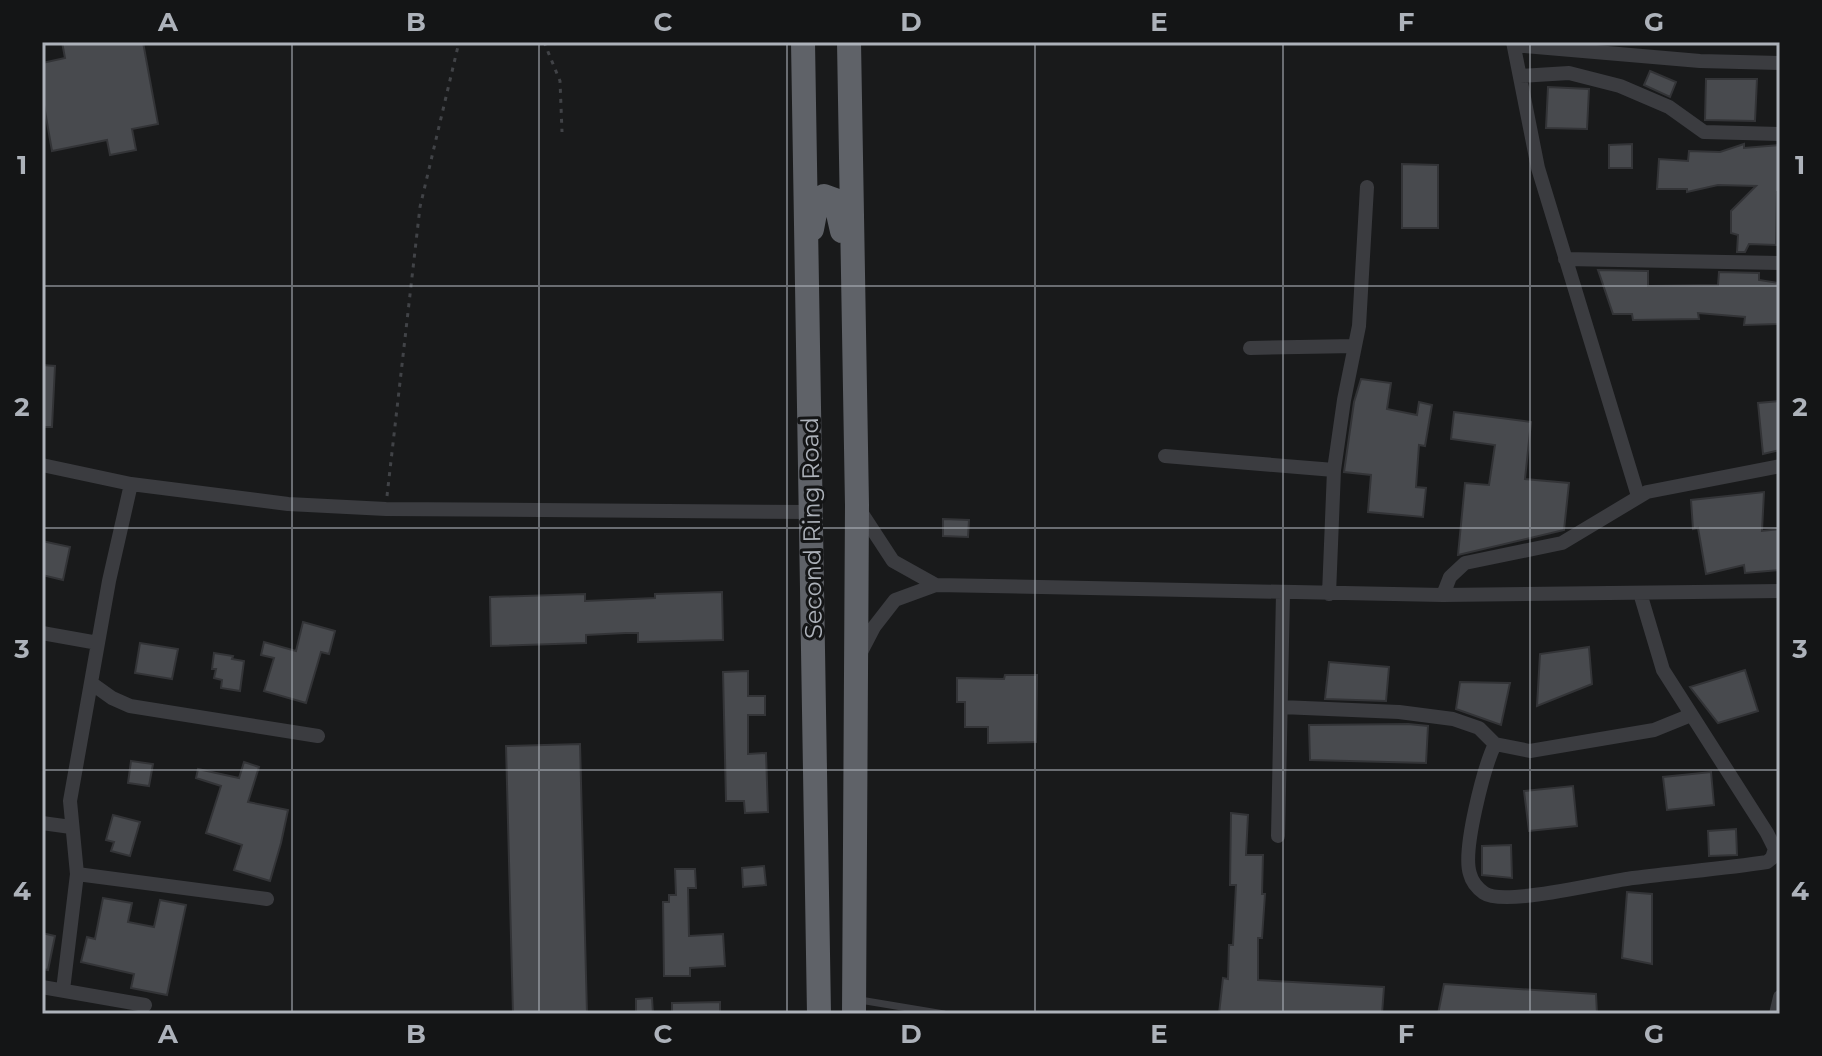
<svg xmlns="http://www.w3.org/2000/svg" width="1822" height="1056" font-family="Montserrat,sans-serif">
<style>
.building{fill:#484a4e;stroke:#333437;stroke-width:2}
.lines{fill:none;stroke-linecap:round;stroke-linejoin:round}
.path{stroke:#414347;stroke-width:3;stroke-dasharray:4 6;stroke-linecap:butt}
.service{stroke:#3b3c40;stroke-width:7}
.minor{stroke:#3b3c40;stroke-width:14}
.trunk{stroke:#5f6268;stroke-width:24}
.grid{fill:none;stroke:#adb2ba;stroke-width:2;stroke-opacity:0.55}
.labels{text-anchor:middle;stroke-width:6;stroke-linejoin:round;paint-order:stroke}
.street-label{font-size:24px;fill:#adb2ba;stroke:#141516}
.neatline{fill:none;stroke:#adb2ba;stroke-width:3}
.grid-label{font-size:26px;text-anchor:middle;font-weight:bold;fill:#adb2ba}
</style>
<rect width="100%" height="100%" fill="#191a1b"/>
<path class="building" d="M 62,42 L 143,42 L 158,124 L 132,129 L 136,150 L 110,155 L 107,140 L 52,151 L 42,94 L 42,63 L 65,58 Z
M 1650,71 L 1676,82 L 1670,97 L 1644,85 Z
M 1706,79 L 1757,79 L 1755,121 L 1705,120 Z
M 1548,87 L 1589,89 L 1587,129 L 1546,128 Z
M 1632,144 L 1632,168 L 1609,168 L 1609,145 Z
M 1744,144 L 1744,148 L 1780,145 L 1780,192 L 1777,192 L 1776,245 L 1749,244 L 1745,252 L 1737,252 L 1738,235 L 1731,233 L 1731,211 L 1756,186 L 1718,185 L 1687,192 L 1687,189 L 1657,189 L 1659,159 L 1688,161 L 1689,151 L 1720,152 Z
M 1402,164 L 1438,165 L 1438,228 L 1402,228 Z
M 1598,270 L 1648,271 L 1648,286 L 1718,285 L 1719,272 L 1759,273 L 1759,280 L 1779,283 L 1778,324 L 1744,325 L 1745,317 L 1698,313 L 1699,319 L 1633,320 L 1632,314 L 1613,314 Z
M 42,365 L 55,366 L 52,427 L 42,427 Z
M 1361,379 L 1391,383 L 1387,409 L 1417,415 L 1419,402 L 1432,405 L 1425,446 L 1419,445 L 1416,487 L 1426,488 L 1423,517 L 1368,512 L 1371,475 L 1344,472 L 1354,402 Z
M 1780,401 L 1780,450 L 1763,454 L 1758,403 Z
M 1454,412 L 1531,422 L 1525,479 L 1569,483 L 1564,530 L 1458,555 L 1465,483 L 1489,485 L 1495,445 L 1451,439 Z
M 1764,492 L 1762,531 L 1780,529 L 1780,570 L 1745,573 L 1744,565 L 1706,574 L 1698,528 L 1693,529 L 1691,500 Z
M 943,519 L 969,520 L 968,537 L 943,536 Z
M 42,541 L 70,547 L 63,580 L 42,575 Z
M 722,592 L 723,640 L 638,642 L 638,633 L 626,633 L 586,635 L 586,643 L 491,646 L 490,597 L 585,594 L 585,601 L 655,598 L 655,594 Z
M 303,622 L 335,631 L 329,654 L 321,652 L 306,703 L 264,691 L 274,658 L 261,655 L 264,642 L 296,651 Z
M 140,643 L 178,649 L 172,679 L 135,673 Z
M 1589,647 L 1592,684 L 1537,706 L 1540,654 Z
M 214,653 L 233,656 L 232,659 L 244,661 L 240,691 L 221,688 L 222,680 L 214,678 L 216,669 L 212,669 Z
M 1329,662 L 1389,667 L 1386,701 L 1325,699 Z
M 1745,670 L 1758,711 L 1718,723 L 1690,687 Z
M 748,671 L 748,696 L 765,696 L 765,715 L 748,715 L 748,754 L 766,753 L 768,812 L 745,813 L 744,801 L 726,801 L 723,672 Z
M 1005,675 L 1037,675 L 1036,742 L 988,743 L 988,727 L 965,727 L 965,702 L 957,702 L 957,678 L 1004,679 Z
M 1460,682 L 1510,683 L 1501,725 L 1456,709 Z
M 1408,724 L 1428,726 L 1426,763 L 1310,760 L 1309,725 Z
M 580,744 L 587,1014 L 513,1014 L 506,746 Z
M 131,761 L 153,764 L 149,786 L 128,783 Z
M 244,762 L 259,767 L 248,802 L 288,810 L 281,843 L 270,881 L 234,870 L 242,845 L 206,833 L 221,786 L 196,778 L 198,769 L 239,778 Z
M 1711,772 L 1714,805 L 1667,810 L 1663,777 Z
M 1573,786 L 1577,826 L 1529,831 L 1524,791 Z
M 1231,813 L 1248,815 L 1246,855 L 1263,855 L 1262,894 L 1265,894 L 1262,938 L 1258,938 L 1258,980 L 1384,987 L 1382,1014 L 1219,1014 L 1223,978 L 1228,979 L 1229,945 L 1233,945 L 1236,885 L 1230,885 Z
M 113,815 L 140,822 L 130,856 L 111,851 L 114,842 L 106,840 Z
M 1736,829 L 1737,855 L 1709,856 L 1708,831 Z
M 1511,845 L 1512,878 L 1482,875 L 1482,846 Z
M 764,866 L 766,885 L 743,887 L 742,868 Z
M 675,869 L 695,869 L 696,888 L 688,888 L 689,936 L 723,934 L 725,966 L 690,968 L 690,976 L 664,976 L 663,902 L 669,902 L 669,895 L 676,895 Z
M 1627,892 L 1652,894 L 1652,964 L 1622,958 Z
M 103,898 L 132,903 L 128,922 L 154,927 L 160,900 L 186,905 L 167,995 L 131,988 L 134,974 L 81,962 L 87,937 L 95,939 Z
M 42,933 L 55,936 L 48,970 L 42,969 Z
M 1444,984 L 1596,994 L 1597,1014 L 1438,1014 Z
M 652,998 L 653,1014 L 636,1014 L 636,999 Z
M 720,1002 L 720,1014 L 672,1014 L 672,1003 Z"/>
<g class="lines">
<path class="path" d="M 544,42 L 560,81 L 562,132
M 387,496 L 420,207 L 459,42"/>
<path class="service" d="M 860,1000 L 944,1014"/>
<path class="minor" d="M 1513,42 L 1538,168 L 1638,496
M 1514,45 L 1700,61 L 1780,63
M 1520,76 L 1569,73 L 1620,86 L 1669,107 L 1704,132 L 1780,134
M 1565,259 L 1780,263
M 1250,348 L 1355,346
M 1165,456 L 1334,470 L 1329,594
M 42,465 L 131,484 L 288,504 L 386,509 L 812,512
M 1334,470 L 1344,400 L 1359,326 L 1367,187
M 859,509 L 893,561 L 936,585 L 1443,595 L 1780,591
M 1443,595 L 1450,577 L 1465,563 L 1562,543 L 1647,492 L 1780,466
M 42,633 L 98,643
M 861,652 L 874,627 L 895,600 L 936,585
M 91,683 L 112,698 L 130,706 L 318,736
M 1281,707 L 1399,712 L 1453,719 L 1479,728 L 1495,744 L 1530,751 L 1654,730 L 1691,715
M 1495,744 C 1484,767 1462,851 1470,874 C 1472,882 1477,888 1484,893 C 1504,907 1606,881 1633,878 C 1678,872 1722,869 1767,862 L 1772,858 L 1775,849 L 1767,833 L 1663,670 L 1640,593
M 42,823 L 71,827
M 1278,836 L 1283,593
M 77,874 L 267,899
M 42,987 L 145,1005
M 63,990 L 77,874 L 70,801 L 109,581 L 131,484
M 1776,1014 L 1780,997"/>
<path class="trunk" d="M 803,42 L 819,1014
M 849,42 L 857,505 L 854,1014
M 812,229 L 816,208 L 824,196 L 835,200 L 842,231"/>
</g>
<path class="grid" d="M 292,42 L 292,1014M 539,42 L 539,1014M 787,42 L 787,1014M 1035,42 L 1035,1014M 1283,42 L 1283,1014M 1530,42 L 1530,1014M 42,286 L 1780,286M 42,528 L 1780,528M 42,770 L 1780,770"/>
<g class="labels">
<g class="street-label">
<text transform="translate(812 528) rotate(-91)" y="8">Second Ring Road</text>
</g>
</g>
<rect width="1822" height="1056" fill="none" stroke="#141516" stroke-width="88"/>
<rect x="44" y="44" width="1734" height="968" class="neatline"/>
<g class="grid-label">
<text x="168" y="31">A</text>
<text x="416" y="31">B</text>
<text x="663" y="31">C</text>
<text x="911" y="31">D</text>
<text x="1159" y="31">E</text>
<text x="1406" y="31">F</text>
<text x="1654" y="31">G</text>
<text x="22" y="174">1</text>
<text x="1800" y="174">1</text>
<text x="22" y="416">2</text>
<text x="1800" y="416">2</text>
<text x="22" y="658">3</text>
<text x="1800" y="658">3</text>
<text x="22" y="900">4</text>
<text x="1800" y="900">4</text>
<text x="168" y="1043">A</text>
<text x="416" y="1043">B</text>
<text x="663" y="1043">C</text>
<text x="911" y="1043">D</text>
<text x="1159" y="1043">E</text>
<text x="1406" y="1043">F</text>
<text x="1654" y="1043">G</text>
</g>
</svg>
